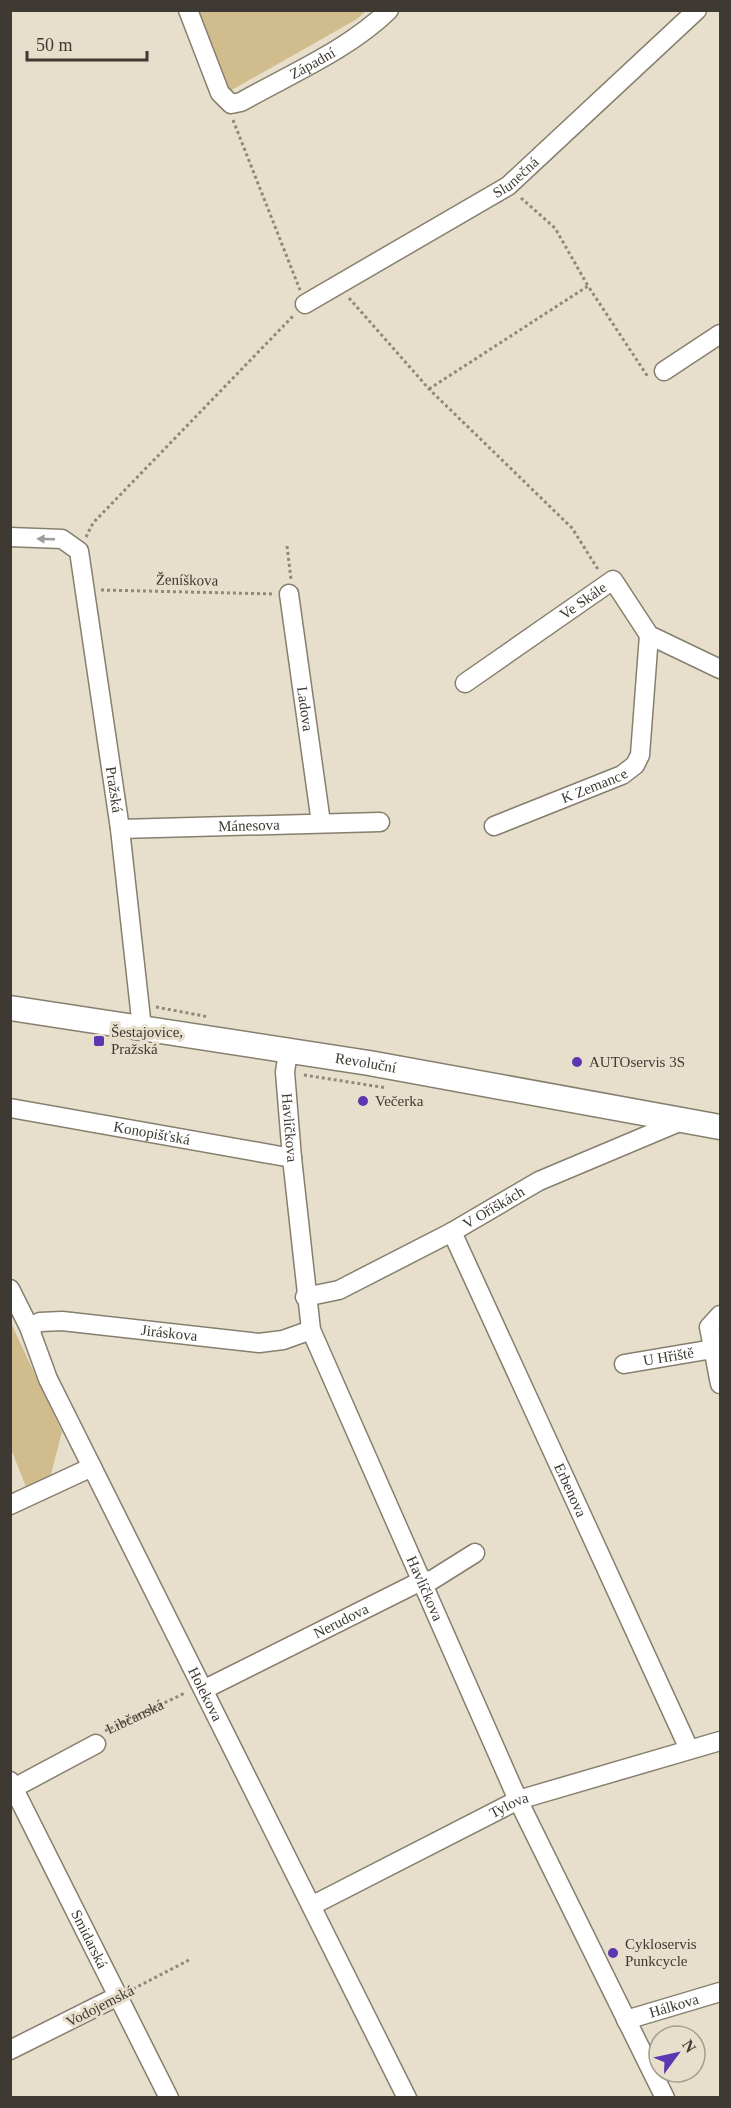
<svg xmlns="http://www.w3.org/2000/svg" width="731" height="2108" font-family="Georgia,serif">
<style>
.green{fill:#d1bc8d}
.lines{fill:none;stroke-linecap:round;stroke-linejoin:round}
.street-casing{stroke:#877f6e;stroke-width:21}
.secondary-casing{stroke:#877f6e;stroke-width:27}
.path{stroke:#8f897c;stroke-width:3;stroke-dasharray:3 3;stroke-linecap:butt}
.street{stroke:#fff;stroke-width:18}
.secondary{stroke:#fff;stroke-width:24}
.oneway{fill:#9e9c99}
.poi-dot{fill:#5c37af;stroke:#e7dfcc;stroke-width:2}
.labels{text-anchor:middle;stroke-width:6;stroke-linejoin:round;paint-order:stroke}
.street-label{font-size:15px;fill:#3e3a33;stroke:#e7dfcc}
.poi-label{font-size:15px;fill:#3e3a33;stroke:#e7dfcc;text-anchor:start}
</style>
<rect width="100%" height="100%" fill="#e7dfcc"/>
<path class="green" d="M 198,11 L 366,11 L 357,19 L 230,91 Z
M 10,1321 L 62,1432 L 51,1474 L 28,1492 L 11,1449 Z"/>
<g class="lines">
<defs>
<g id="street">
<path id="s2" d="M 188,10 L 220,93 L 231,104 L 241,102 C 290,74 348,50 389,10"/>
<path id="s3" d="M 305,304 L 508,186 L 697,10"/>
<path d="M 664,371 L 720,334"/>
<path id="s4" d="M 10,537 L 62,539 L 79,551 L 120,829 L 142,1028"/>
<path id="s5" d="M 289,594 L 321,823"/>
<path id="s6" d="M 465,683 L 613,580 L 649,635 L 720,669"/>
<path id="s7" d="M 494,826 L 622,775 L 635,765 L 640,755 L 649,635"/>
<path id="s8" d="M 120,829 L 380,822"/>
<path id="s9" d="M 288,1052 L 285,1072 L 292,1158 L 311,1330 L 518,1800 L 665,2098"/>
<path id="s10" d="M 10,1108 L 292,1158"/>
<path id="s11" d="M 452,1232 L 689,1749"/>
<path id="s12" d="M 10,1289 L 29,1327 L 48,1379 L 407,2098"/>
<path id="s13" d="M 305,1297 L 339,1290 L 452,1232 L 539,1181 L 684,1120"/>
<path d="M 720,1315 L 709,1327 L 720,1384"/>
<path id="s14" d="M 29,1327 L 40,1322 L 62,1321 L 259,1343 L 283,1340 L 311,1330"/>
<path id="s15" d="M 624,1364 L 713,1349"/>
<path d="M 10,1505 L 92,1467"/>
<path id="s16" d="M 205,1689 L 421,1581 L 432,1580 L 475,1553"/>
<path id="s17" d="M 10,1781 L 169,2098"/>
<path d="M 10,1790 L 96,1744"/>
<path id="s18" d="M 313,1905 L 518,1800 L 720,1741"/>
<path id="s19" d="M 626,2020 L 720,1992"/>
<path d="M 10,2050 L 118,1996"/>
</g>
<g id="secondary">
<path id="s20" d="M 10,1008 L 369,1063 L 720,1127"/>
</g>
</defs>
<use href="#street" class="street-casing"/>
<use href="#secondary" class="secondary-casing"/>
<g class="path">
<path d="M 233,120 L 300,290"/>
<path d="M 521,198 L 555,228 L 588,286"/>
<path d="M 349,298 L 429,389 L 572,528 L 599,571"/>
<path d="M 429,389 L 588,286 L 648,377"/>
<path d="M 86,537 L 93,523 L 294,315"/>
<path d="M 287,546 L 291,579"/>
<path d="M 101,590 L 275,594"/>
<path d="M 156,1007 L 209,1017"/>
<path d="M 304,1075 L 387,1088"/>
<path id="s1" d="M 105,1731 L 185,1693"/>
<path d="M 133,1989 L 189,1960"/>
</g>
<use href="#street" class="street"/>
<use href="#secondary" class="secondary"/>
</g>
<defs><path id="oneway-solid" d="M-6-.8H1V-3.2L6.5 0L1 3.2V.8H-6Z" transform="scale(1.5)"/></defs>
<use class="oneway" href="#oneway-solid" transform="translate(46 539) rotate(-178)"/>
<g class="poi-dot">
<rect x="93" y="1035" width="12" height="12" rx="3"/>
<circle cx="577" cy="1062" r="6"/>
<circle cx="363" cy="1101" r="6"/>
<circle cx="613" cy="1953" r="6"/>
</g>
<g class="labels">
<g class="street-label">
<text dy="5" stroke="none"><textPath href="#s2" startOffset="196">Západní</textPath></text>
<text dy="5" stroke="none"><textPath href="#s3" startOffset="246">Slunečná</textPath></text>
<text transform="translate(187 580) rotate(1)" y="5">Ženíškova</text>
<text dy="5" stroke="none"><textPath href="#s6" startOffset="144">Ve Skále</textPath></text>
<text dy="5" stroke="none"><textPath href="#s5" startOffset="116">Ladova</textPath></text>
<text dy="5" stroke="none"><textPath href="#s7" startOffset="108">K Zemance</textPath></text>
<text dy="5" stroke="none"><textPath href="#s4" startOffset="314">Pražská</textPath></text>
<text dy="5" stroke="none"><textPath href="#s8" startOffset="129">Mánesova</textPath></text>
<text dy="5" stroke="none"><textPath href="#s20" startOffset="360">Revoluční</textPath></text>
<text dy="5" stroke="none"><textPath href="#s9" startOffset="76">Havlíčkova</textPath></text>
<text dy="5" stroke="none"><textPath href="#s10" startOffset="144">Konopišťská</textPath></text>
<text dy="5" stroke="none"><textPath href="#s13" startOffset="210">V Oříškách</textPath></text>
<text dy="5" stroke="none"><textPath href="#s14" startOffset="142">Jiráskova</textPath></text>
<text dy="5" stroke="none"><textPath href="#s15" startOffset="45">U Hřiště</textPath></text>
<text dy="5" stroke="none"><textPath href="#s11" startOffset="284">Erbenova</textPath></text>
<text dy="5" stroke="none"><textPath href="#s9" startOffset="562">Havlíčkova</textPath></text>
<text dy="5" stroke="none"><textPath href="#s16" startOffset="152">Nerudova</textPath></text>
<text dy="5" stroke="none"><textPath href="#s12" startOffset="450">Holekova</textPath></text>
<text dy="5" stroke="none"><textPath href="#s1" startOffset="33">Libčanská</textPath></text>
<text dy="5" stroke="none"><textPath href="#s18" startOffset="220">Tylova</textPath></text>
<text dy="5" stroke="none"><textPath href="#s17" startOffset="177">Smidarská</textPath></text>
<text transform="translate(100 2006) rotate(-27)" y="5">Vodojemská</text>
<text dy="5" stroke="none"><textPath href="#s19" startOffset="50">Hálkova</textPath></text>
</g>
<g class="poi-label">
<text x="111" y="1037">Šestajovice,<tspan x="111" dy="17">Pražská</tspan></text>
<text x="589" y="1067">AUTOservis 3S</text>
<text x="375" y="1106">Večerka</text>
<text x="625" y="1949">Cykloservis<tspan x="625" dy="17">Punkcycle</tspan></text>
</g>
</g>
<rect width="731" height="2108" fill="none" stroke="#3e3a33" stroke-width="24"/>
<g transform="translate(677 2054) rotate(57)"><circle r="28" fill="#e7dfcc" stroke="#a39d8f" stroke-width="1.5"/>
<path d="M0-4.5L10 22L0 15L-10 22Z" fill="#5c37af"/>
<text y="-9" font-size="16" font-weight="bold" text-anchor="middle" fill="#3e3a33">N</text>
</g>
<path d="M27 51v9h120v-9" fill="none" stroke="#3e3a33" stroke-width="3"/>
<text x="36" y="51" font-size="18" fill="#3e3a33" stroke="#e7dfcc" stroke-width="4.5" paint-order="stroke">50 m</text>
</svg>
